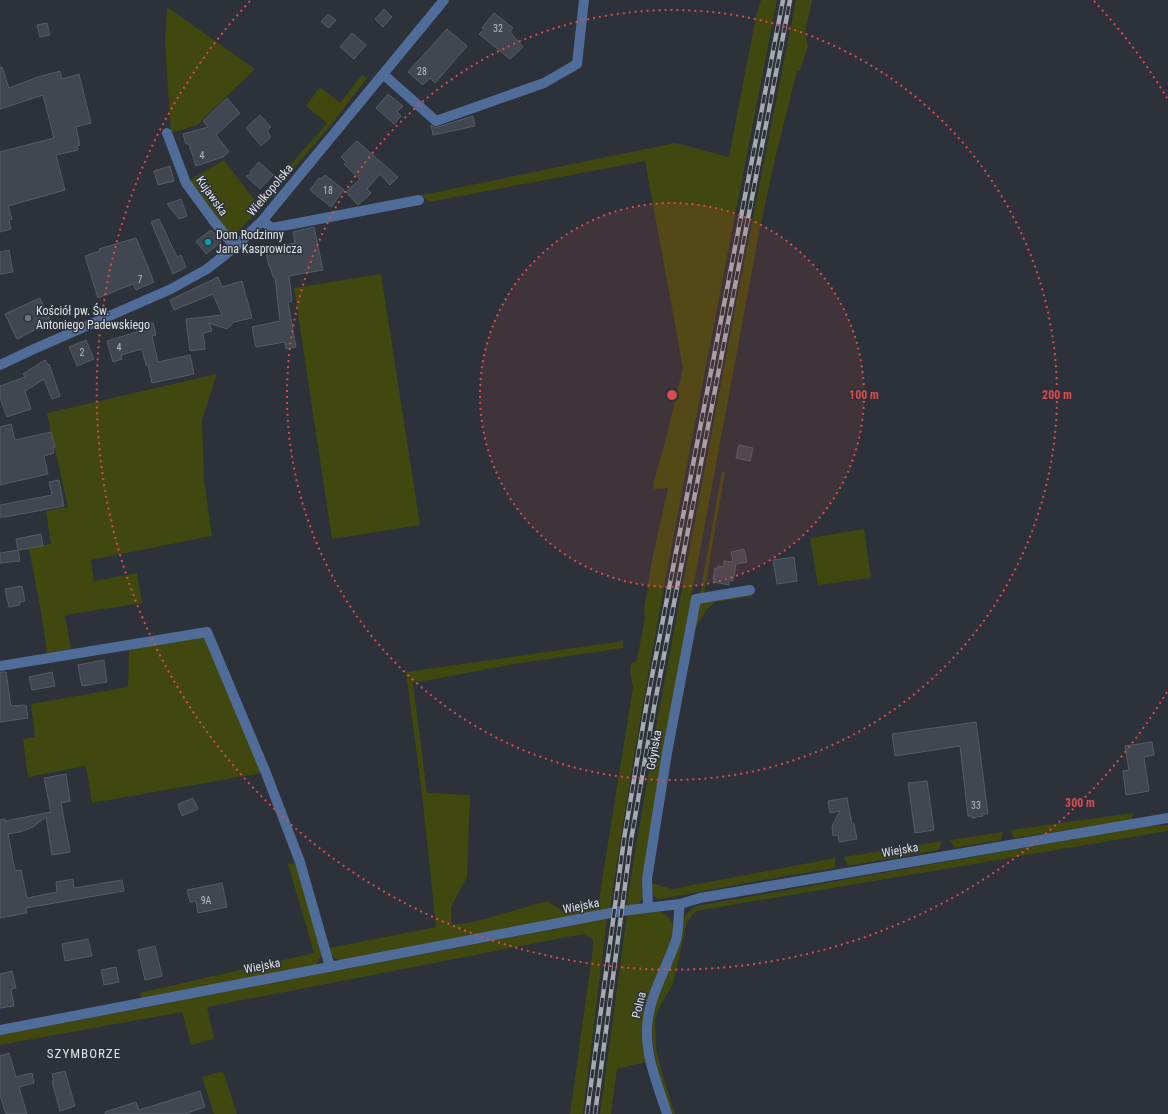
<svg xmlns="http://www.w3.org/2000/svg" width="1168" height="1114" font-family="'Roboto Condensed',sans-serif">
<style>
.green{fill:#41480f}
.building{fill:#414750;stroke:#565c65}
.lines{fill:none;stroke-linecap:round;stroke-linejoin:round}
.minor{stroke:#506c99;stroke-width:10}
.rail-casing{stroke:#a5aab0;stroke-width:4.5}
.rail{stroke:#2c313a;stroke-width:3;stroke-dasharray:9;stroke-linecap:butt}
.ring{fill:none;stroke:#d84d4e;stroke-width:2;stroke-dasharray:2 4}
.culture-dot{fill:#0f9aa8;stroke:#2c313a;stroke-width:1.5}
.worship-dot{fill:#6b7280;stroke:#2c313a;stroke-width:1.5}
.labels{text-anchor:middle;stroke-width:3;stroke-linejoin:round;paint-order:stroke}
.number-label{font-size:10px;fill:#b8bcc2}
.street-label{font-size:12px;fill:#dfe3e8;stroke:#2c313a}
.poi-label{font-size:12px;fill:#dfe3e8;stroke:#2c313a;text-anchor:start}
.neighbourhood-label{font-size:13px;letter-spacing:1px;fill:#dfe3e8;stroke:#2c313a}
.centre{fill:#d84d4e;stroke:#2c313a;stroke-width:2}
.ring-label{font-size:12px;text-anchor:middle;font-weight:bold;fill:#d84d4e;stroke:#2c313a;stroke-width:3;stroke-linejoin:round;paint-order:stroke}
</style>
<rect width="100%" height="100%" fill="#2c313a"/>
<path class="green" d="M 761,0 L 777,0 C 742,180 707,359 673,539 C 650,662 628,785 610,909 L 344,960 C 335,959 331,957 329,948 L 436,927 L 422,794 L 406,672 L 623,641 L 623,648 L 514,664 L 413,683 L 427,793 L 470,795 L 467,877 L 451,907 L 452,925 L 477,921 L 547,901 L 566,913 L 598,906 L 633,687 L 630,673 L 631,664 L 637,660 L 645,617 L 644,610 L 652,560 L 668,488 L 654,489 L 653,484 L 664,446 L 683,368 L 645,161 L 429,202 L 422,195 L 675,143 L 729,157 L 756,16 Z
M 796,0 L 812,0 L 805,34 L 808,46 L 800,71 L 797,71 L 774,163 L 759,233 L 671,707 L 643,897 L 638,905 L 626,907 L 660,705 L 740,283 Z
M 167,7 L 255,69 L 197,125 L 171,133 L 165,43 Z
M 362,75 L 367,78 L 331,125 L 283,181 L 279,178 L 327,123 L 306,106 L 320,87 L 340,103 Z
M 224,160 L 257,203 L 276,180 L 281,184 L 261,208 L 232,237 L 190,180 Z
M 381,274 L 420,525 L 332,539 L 294,288 Z
M 217,374 L 202,420 L 204,480 L 212,536 L 91,560 L 94,581 L 137,573 L 142,603 L 65,615 L 71,649 L 47,653 L 42,618 L 29,548 L 51,544 L 46,511 L 68,507 L 47,413 Z
M 722,471 L 725,472 L 704,594 L 700,594 Z
M 864,529 L 871,578 L 818,585 L 810,538 Z
M 752,593 L 752,596 L 715,602 L 707,609 L 693,631 L 700,601 Z
M 206,636 L 261,773 L 92,803 L 86,766 L 28,777 L 23,739 L 35,737 L 31,704 L 128,687 L 129,648 Z
M 1133,813 L 1132,820 L 1014,838 L 1011,830 Z
M 1168,825 L 1168,831 L 697,911 L 692,915 L 687,922 L 673,984 L 660,1006 L 655,1019 L 656,1048 L 662,1073 L 675,1114 L 672,1114 C 662,1084 649,1050 653,1018 C 654,1005 659,992 663,980 C 670,960 676,941 683,921 L 686,914 L 696,906 L 1142,827 Z
M 1003,832 L 1001,840 L 955,848 L 950,840 Z
M 942,841 L 939,850 L 848,866 L 844,857 Z
M 835,858 L 835,868 L 757,881 L 661,899 C 652,899 652,891 651,883 L 672,889 Z
M 297,863 L 322,955 L 316,965 L 141,998 L 140,993 L 314,953 L 288,864 Z
M 658,911 C 667,913 673,920 673,928 C 672,946 653,979 648,998 C 642,1019 645,1040 646,1062 L 617,1069 L 611,1114 L 600,1114 L 627,915 Z
M 607,919 L 583,1114 L 570,1114 L 593,948 L 593,939 L 583,934 L 207,1007 L 214,1039 L 191,1045 L 182,1012 L 0,1045 L 0,1035 Z
M 223,1071 L 237,1114 L 214,1114 L 202,1077 Z"/>
<path class="building" d="M 384,9 L 392,17 L 383,27 L 375,19 Z
M 494,13 L 513,28 L 510,32 L 523,47 L 510,59 L 479,34 L 484,29 L 482,28 Z
M 328,14 L 336,20 L 329,28 L 321,22 Z
M 47,23 L 50,35 L 40,37 L 37,25 Z
M 447,29 L 467,46 L 435,83 L 430,78 L 423,85 L 408,72 Z
M 352,33 L 366,45 L 354,59 L 340,47 Z
M 0,67 L 2,67 L 9,88 L 38,77 L 60,71 L 62,79 L 79,74 L 91,123 L 76,127 L 80,145 L 77,146 L 78,150 L 56,155 L 65,190 L 8,206 L 12,219 L 9,220 L 11,229 L 0,232 L 0,152 L 54,138 L 43,95 L 0,109 Z
M 388,94 L 403,106 L 397,112 L 401,116 L 394,124 L 376,108 Z
M 227,98 L 240,113 L 216,135 L 229,152 L 223,157 L 196,166 L 189,144 L 186,144 L 183,134 L 208,127 L 203,121 Z
M 260,115 L 271,127 L 267,131 L 271,137 L 261,146 L 246,128 Z
M 473,116 L 475,126 L 433,135 L 431,125 L 434,127 L 438,127 Z
M 357,141 L 398,177 L 390,185 L 380,174 L 367,189 L 371,193 L 358,205 L 346,192 L 360,179 L 344,164 L 346,162 L 341,157 Z
M 259,162 L 273,175 L 260,189 L 246,176 L 251,174 L 250,172 Z
M 170,166 L 174,181 L 158,185 L 154,171 Z
M 325,175 L 344,190 L 331,207 L 310,190 L 319,178 L 321,179 Z
M 181,199 L 187,216 L 179,219 L 167,204 Z
M 159,219 L 177,257 L 181,255 L 186,267 L 173,274 L 151,222 Z
M 314,227 L 323,270 L 289,276 L 292,301 L 288,302 L 296,347 L 286,349 L 285,342 L 256,347 L 252,327 L 280,321 L 275,277 L 273,277 L 270,266 L 269,266 L 265,249 L 295,243 L 293,232 Z
M 211,230 L 221,242 L 206,254 L 196,241 Z
M 136,238 L 154,282 L 136,290 L 133,284 L 98,298 L 85,256 L 100,251 L 99,249 Z
M 9,250 L 13,272 L 0,274 L 0,252 Z
M 218,277 L 222,287 L 242,281 L 252,318 L 234,322 L 227,329 L 209,323 L 212,331 L 203,333 L 205,349 L 190,351 L 186,319 L 222,315 L 213,294 L 174,310 L 170,300 Z
M 40,298 L 51,322 L 17,339 L 5,314 Z
M 153,323 L 156,335 L 152,336 L 158,362 L 190,355 L 194,374 L 152,383 L 148,365 L 146,365 L 142,349 L 121,355 L 122,359 L 113,362 L 107,341 L 137,332 L 135,325 Z
M 86,340 L 94,359 L 77,366 L 69,347 Z
M 45,360 L 48,365 L 49,364 L 60,396 L 52,399 L 44,379 L 25,391 L 31,409 L 7,417 L 0,398 L 0,386 L 25,377 L 23,374 Z
M 11,424 L 15,440 L 51,432 L 55,447 L 53,447 L 54,453 L 44,456 L 48,474 L 0,485 L 0,427 Z
M 739,445 L 753,448 L 750,461 L 736,458 Z
M 59,480 L 64,506 L 5,517 L 0,517 L 0,505 L 52,495 L 49,482 Z
M 41,534 L 43,546 L 18,550 L 16,539 Z
M 744,549 L 747,562 L 736,564 L 733,581 L 729,580 L 729,585 L 714,582 L 715,579 L 713,579 L 715,568 L 717,569 L 718,566 L 724,567 L 724,561 L 733,562 L 731,552 Z
M 18,550 L 20,561 L 0,563 L 0,553 Z
M 794,557 L 797,581 L 777,584 L 773,560 Z
M 22,586 L 25,601 L 20,602 L 20,605 L 9,607 L 5,589 Z
M 104,660 L 107,682 L 82,686 L 78,665 Z
M 0,672 L 6,672 L 11,706 L 26,705 L 28,718 L 0,722 Z
M 52,672 L 55,686 L 32,690 L 29,677 Z
M 976,722 L 988,814 L 983,814 L 983,816 L 972,818 L 972,816 L 968,816 L 960,746 L 895,756 L 892,734 Z
M 1152,742 L 1154,755 L 1144,757 L 1149,791 L 1126,795 L 1123,771 L 1129,770 L 1125,746 Z
M 66,774 L 70,801 L 61,803 L 70,852 L 52,855 L 46,817 L 33,827 L 20,832 L 8,834 L 15,871 L 21,870 L 27,898 L 57,892 L 56,882 L 73,879 L 74,888 L 122,880 L 124,891 L 26,908 L 27,913 L 0,918 L 0,820 L 5,819 L 5,821 L 51,812 L 44,778 Z
M 927,781 L 934,830 L 915,833 L 908,783 Z
M 193,798 L 198,809 L 182,816 L 178,804 Z
M 847,798 L 852,824 L 854,824 L 857,839 L 839,842 L 838,835 L 833,836 L 832,826 L 840,811 L 830,813 L 828,801 Z
M 222,883 L 227,907 L 198,913 L 196,901 L 190,902 L 187,890 Z
M 88,939 L 92,956 L 65,961 L 62,944 Z
M 155,946 L 162,976 L 145,980 L 138,950 Z
M 116,967 L 119,982 L 104,985 L 101,970 Z
M 12,971 L 16,988 L 11,989 L 14,1006 L 0,1008 L 0,974 Z
M 9,1053 L 16,1077 L 32,1073 L 34,1083 L 19,1087 L 27,1114 L 6,1114 L 0,1095 L 0,1056 Z
M 65,1071 L 75,1106 L 60,1111 L 52,1081 L 54,1081 L 52,1074 Z
M 200,1091 L 205,1107 L 184,1114 L 105,1114 L 105,1112 L 136,1102 L 139,1110 Z"/>
<g class="lines">
<path class="minor" d="M 383,74 L 436,121 L 544,83 L 577,64 L 584,0
M 167,133 L 186,183 L 213,220 L 235,247
M 262,221 L 272,228 L 419,200
M 0,365 L 34,349 L 171,289 L 207,269 L 235,247 L 262,221 L 444,0
M 0,666 L 207,632 L 266,773 L 300,862 L 330,967
M 648,907 L 647,879 L 667,753 L 696,599 L 750,590
M 0,1030 L 621,911 L 680,904 L 700,898 L 1168,818
M 667,1114 C 659,1088 647,1061 647,1034 C 646,1000 666,971 676,940 C 679,929 678,915 680,904"/>
<defs>
<path id="rail" d="M 587,1114 L 624,839 L 647,702 L 783,0
M 595,1114 L 631,840 L 655,702 L 790,0"/>
</defs>
<use href="#rail" class="rail-casing"/>
<use href="#rail" class="rail"/>
</g>
<circle cx="672" cy="395" r="192" fill="#d84d4e" fill-opacity=".12"/>
<g class="ring">
<circle cx="672" cy="395" r="192"/>
<circle cx="672" cy="395" r="385"/>
<path d="M1167 692A577 577 0 1 1 250 1M1094 1A577 577 0 0 1 1167 98"/>
</g>
<circle class="culture-dot" cx="208" cy="242" r="4"/>
<circle class="worship-dot" cx="28" cy="318" r="4"/>
<g class="labels">
<g class="number-label">
<text x="498" y="32">32</text>
<text x="422" y="75">28</text>
<text x="202" y="159">4</text>
<text x="328" y="194">18</text>
<text x="140" y="283">7</text>
<text x="119" y="351">4</text>
<text x="82" y="356">2</text>
<text x="976" y="809">33</text>
<text x="206" y="904">9A</text>
</g>
<g class="street-label">
<text transform="translate(270 190) rotate(-50)" y="4">Wielkopolska</text>
<text transform="translate(212 196) rotate(55)" y="4">Kujawska</text>
<text transform="translate(654 750) rotate(-80)" y="4">Gdyńska</text>
<text transform="translate(900 850) rotate(-10)" y="4">Wiejska</text>
<text transform="translate(581 906) rotate(-11)" y="4">Wiejska</text>
<text transform="translate(262 966) rotate(-11)" y="4">Wiejska</text>
<text transform="translate(639 1005) rotate(-77)" y="4">Polna</text>
</g>
<g class="poi-label">
<text x="216" y="239">Dom Rodzinny<tspan x="216" dy="14">Jana Kasprowicza</tspan></text>
<text x="36" y="315">Kościół pw. Św.<tspan x="36" dy="14">Antoniego Padewskiego</tspan></text>
</g>
<g class="neighbourhood-label">
<text x="84" y="1058">SZYMBORZE</text>
</g>
</g>
<circle cx="672" cy="395" r="6" class="centre"/>
<g class="ring-label">
<text x="864" y="399">100 m</text>
<text x="1057" y="399">200 m</text>
<text x="1080" y="807">300 m</text>
</g>
</svg>
